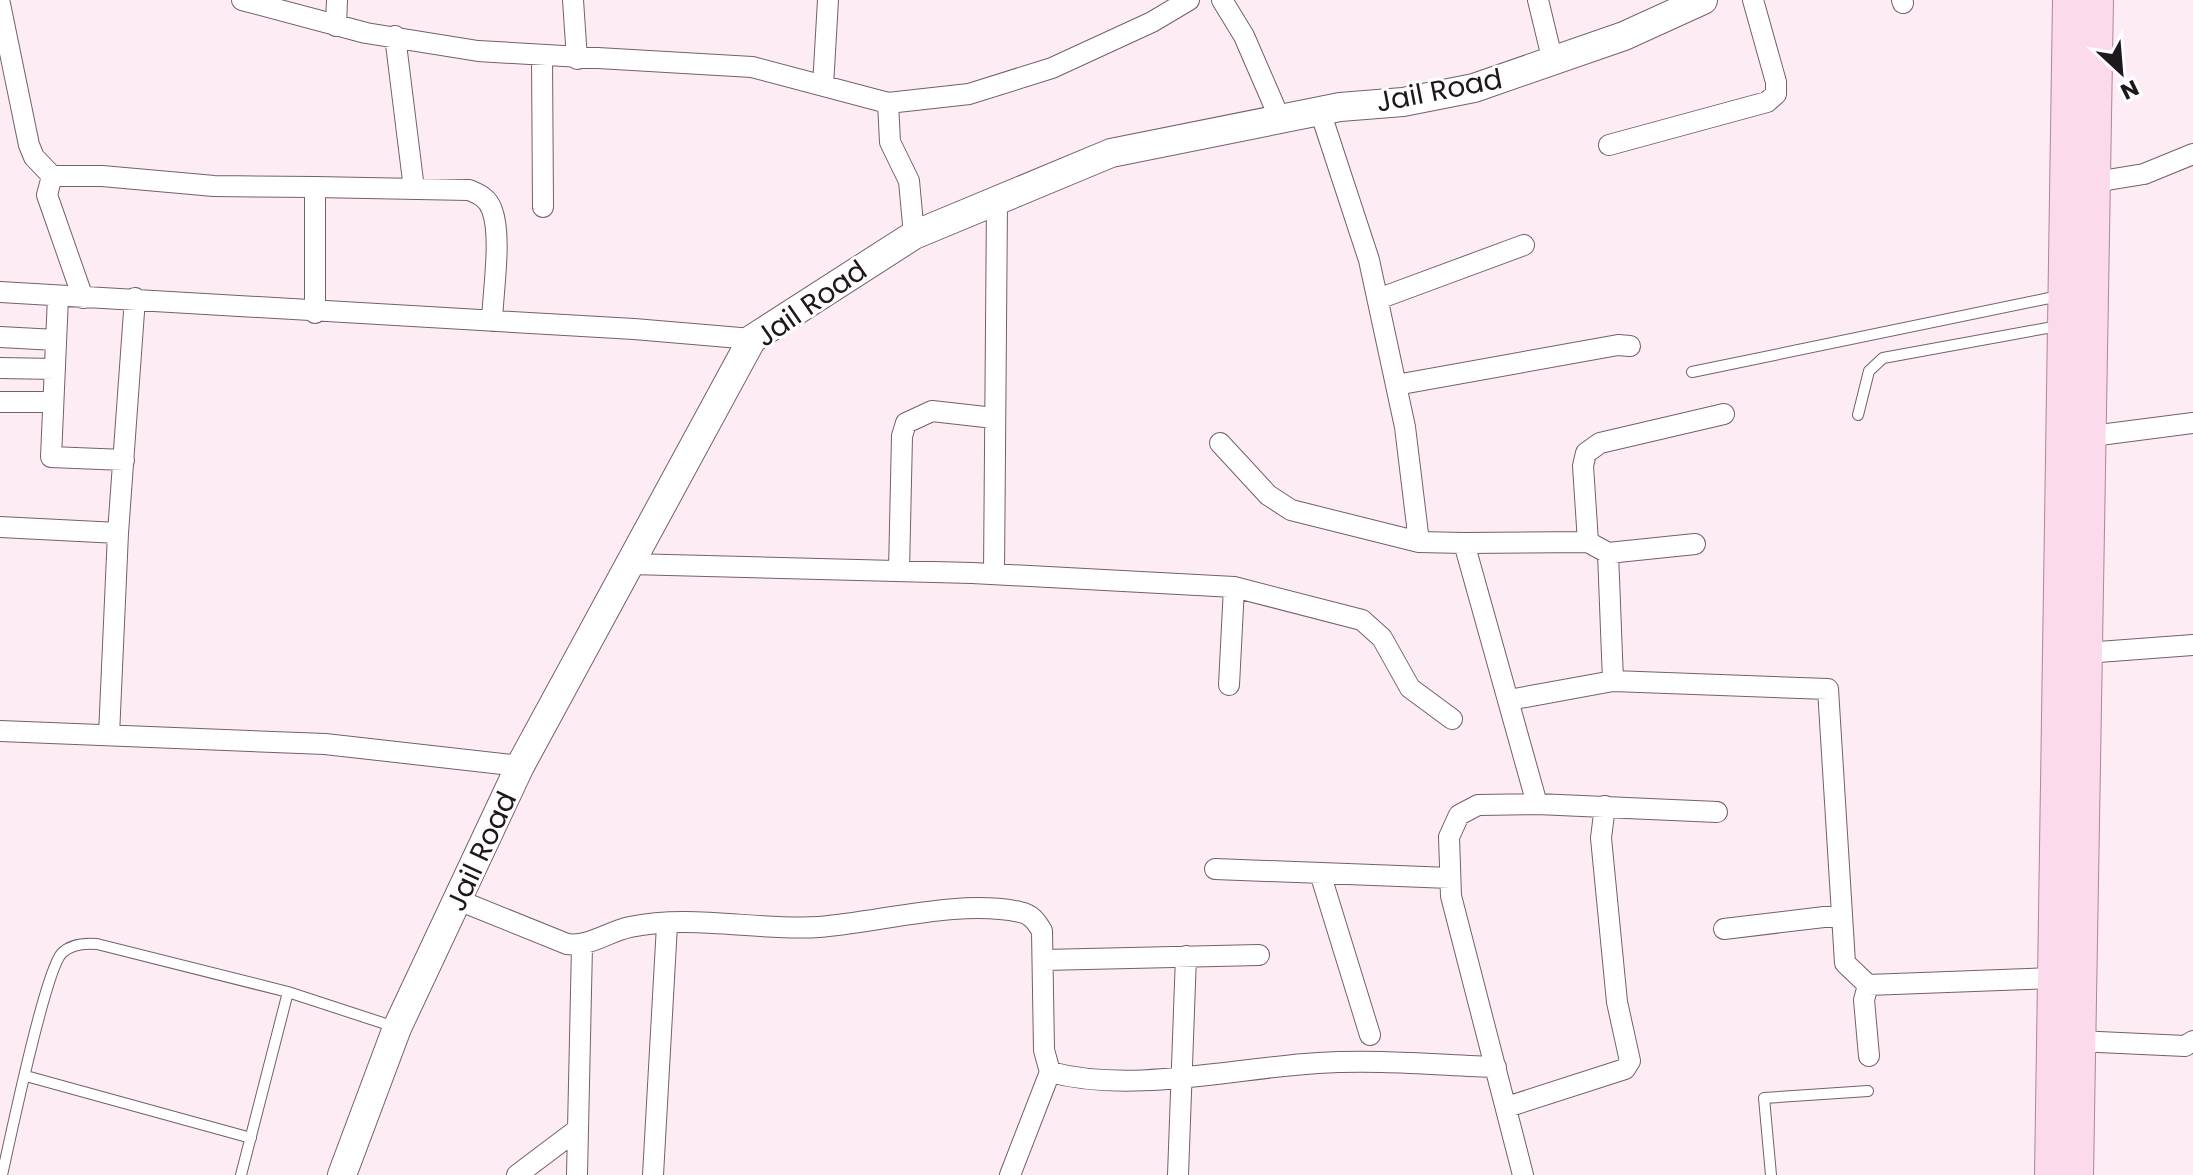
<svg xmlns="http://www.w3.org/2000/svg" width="2193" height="1175" font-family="Poppins,sans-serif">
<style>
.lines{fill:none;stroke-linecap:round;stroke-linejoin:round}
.lane-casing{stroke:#73606a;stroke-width:12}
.street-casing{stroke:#73606a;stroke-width:22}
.secondary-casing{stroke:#73606a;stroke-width:30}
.primary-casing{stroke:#ac8699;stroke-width:34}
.lane{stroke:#fff;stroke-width:10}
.street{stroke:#fff;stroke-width:20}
.secondary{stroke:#fff;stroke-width:28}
.primary{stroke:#fbdaeb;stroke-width:32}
.labels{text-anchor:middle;stroke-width:6;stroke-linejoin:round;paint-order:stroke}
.street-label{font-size:28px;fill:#1e171b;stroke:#fff}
</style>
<rect width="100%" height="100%" fill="#feecf5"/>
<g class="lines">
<defs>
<path id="lane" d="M 1692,372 L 2059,296
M 1858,415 L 1869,371 L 1883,358 L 2058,326
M 26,1076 L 251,1138
M 2,1175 C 10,1140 45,970 62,953 C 71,944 86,943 97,944 L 288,992 L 395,1027
M 241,1175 L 288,992
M 1771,1175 L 1764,1098 L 1868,1091"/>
<path id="street" d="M 242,0 L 366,33 L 478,51 L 752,67 L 888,103
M 573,0 L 577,59
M 1222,0 L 1244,36 L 1280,119
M 1538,0 L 1553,62
M 1902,0 L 1903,3
M 0,4 L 29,145 L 34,157 L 52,176
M 336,26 L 337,0
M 395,36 L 414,189
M 542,55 L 543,207
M 823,86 L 828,0
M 1320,111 L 1369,260 L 1405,427 L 1419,542 L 1464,543 L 1537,804
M 1609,145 L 1767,102 L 1776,94 L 1776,82 L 1753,0
M 2095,182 L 2144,174 L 2193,154
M 315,187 L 469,190 C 479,194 488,198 492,210 C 502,236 493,291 492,321
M 914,235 L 909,181 L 890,142 L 888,103 L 969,94 L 1052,68 L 1152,22 L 1189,0
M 0,292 L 634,329 L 752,339
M 58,297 L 51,457 L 124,460
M 83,298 L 47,195 L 52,176 L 102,176 L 214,186 L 315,187 L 315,313
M 1378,299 L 1524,245
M 0,337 L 56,340
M 0,368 L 55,369
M 1396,385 L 1618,345 L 1630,346
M 0,402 L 53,402
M 2092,436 L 2193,423
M 1220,443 L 1268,495 L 1291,510 L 1419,542
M 0,527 L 118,533
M 1588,542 L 1583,466 L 1586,453 L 1600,443 L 1724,414
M 1464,543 L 1588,542 L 1608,553 L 1613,681
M 1608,553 L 1695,544
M 630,564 L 972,573 L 1234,587 L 1229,685
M 899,571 L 902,436 L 906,423 L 932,411 L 994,418
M 994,574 L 997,202
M 1234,587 L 1362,620 L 1382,638 L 1410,688 L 1452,719
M 2085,653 L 2193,645
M 1509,700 L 1613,681 L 1828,689 L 1845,963 L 1868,985
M 0,731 L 325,744 L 520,766
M 109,735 L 118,533 L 135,298
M 1215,869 L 1450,878
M 1320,873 L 1370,1035
M 458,900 L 567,944 C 590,947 607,932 630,927 C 692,914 758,931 819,927 C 882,922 958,899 1020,912 C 1031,914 1036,921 1042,931 L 1044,1050 L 1050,1072 C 1132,1094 1234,1068 1318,1063 C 1377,1059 1438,1065 1496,1067
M 1724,929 L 1841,915
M 1044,960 L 1259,955
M 2077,1041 L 2185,1046 L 2193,1041
M 1869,1056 L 1864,1000 L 1868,985 L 2054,978
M 1507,1107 L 1625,1069 L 1630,1061 L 1617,1002 L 1601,838 L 1605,806
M 517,1175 L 578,1129
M 577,1175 L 582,946
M 653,1175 L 667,925
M 1010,1175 L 1050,1072
M 1178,1175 L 1186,956
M 1523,1175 L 1451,896 L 1449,837 L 1459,815 L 1478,805 L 1537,804 L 1717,812"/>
<path id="secondary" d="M 342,1175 L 397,1028 L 520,766 L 752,339 L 914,235 L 1111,153 L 1340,107 L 1403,102 L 1474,88 L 1624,36 L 1703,0"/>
<path id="primary" d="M 2051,1175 L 2069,0
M 2077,1175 L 2097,0"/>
</defs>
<use href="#lane" class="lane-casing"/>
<use href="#street" class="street-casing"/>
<use href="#secondary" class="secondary-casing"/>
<use href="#primary" class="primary-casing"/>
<use href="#lane" class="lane"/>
<use href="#street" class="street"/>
<use href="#secondary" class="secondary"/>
<use href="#primary" class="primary"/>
</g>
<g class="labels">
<g class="street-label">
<text transform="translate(1439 90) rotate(-11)" y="10">Jail Road</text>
<text transform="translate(811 303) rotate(-35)" y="10">Jail Road</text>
<text transform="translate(481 851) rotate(-65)" y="10">Jail Road</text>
</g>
</g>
<g transform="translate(2121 72) rotate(154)" stroke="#ffffff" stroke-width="6" paint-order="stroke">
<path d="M0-6L14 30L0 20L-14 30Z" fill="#1e171b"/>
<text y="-12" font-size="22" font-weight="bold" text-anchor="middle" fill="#1e171b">N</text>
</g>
</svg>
